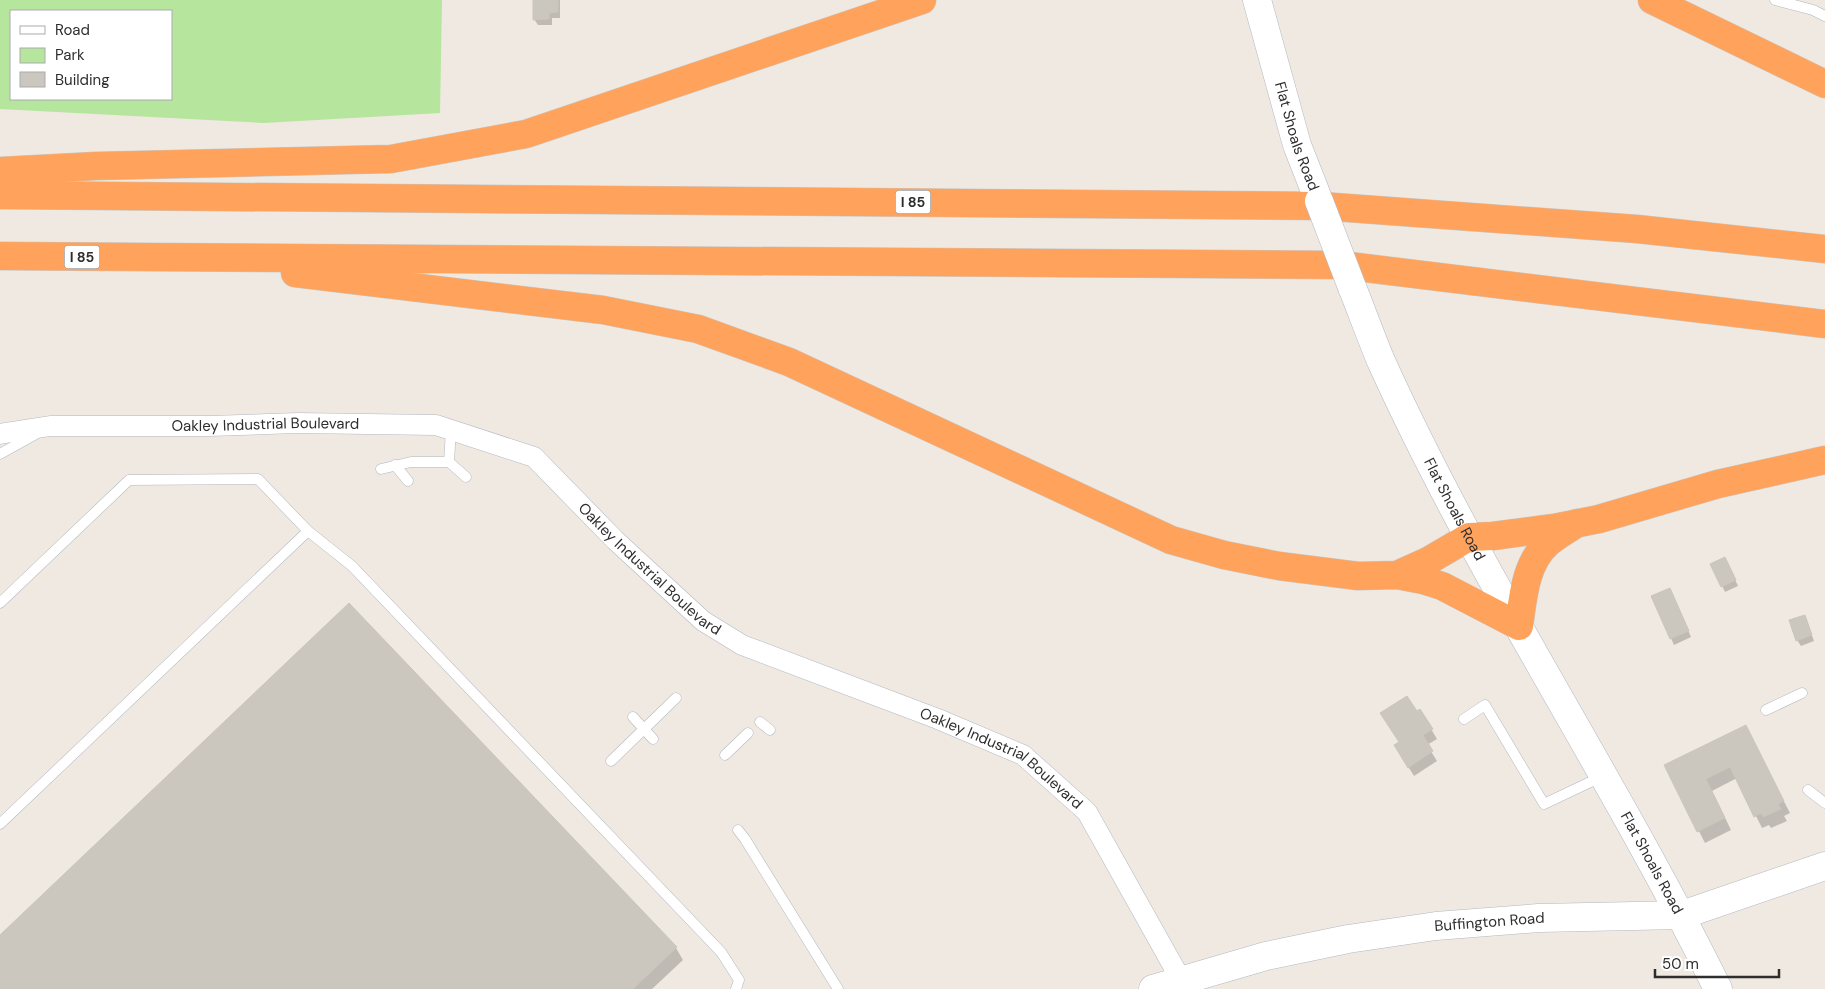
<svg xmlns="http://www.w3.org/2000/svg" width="1825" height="989" font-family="'DM Sans',sans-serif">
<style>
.green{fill:#b6e59e;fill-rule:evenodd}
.shadow{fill:#0003}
.building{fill:#cbc7bf;stroke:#cbc5ba}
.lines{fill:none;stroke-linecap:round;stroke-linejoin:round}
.lane-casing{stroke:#b4b7c1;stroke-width:11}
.street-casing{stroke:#b4b7c1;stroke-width:21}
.secondary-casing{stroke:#b4b7c1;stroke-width:29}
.highway-casing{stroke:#c9c9c9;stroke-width:29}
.lane{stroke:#fff;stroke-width:10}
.street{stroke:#fff;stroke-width:20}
.secondary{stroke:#fff;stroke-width:28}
.highway{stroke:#ffa35c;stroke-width:28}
.secondary-bridge-casing{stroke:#b4b7c1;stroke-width:29;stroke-linecap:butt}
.secondary-bridge{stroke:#fff;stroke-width:28}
.labels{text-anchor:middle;stroke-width:4.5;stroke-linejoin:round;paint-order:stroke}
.shield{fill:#fff;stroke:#6d6d6d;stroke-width:1}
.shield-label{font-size:14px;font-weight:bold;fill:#2e2e2e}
.street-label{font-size:15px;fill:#2e2e2e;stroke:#fff}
</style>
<rect width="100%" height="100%" fill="#efe9e1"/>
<path class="green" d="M 0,0 L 442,0 L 440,113 L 264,123 L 0,109 ZM 11,11 L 171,11 L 171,99 L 11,99 Z"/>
<path class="shadow" d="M 534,0 L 560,0 L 560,18 L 552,18 L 552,25 L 538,25 L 534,19 Z
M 1712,565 L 1728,565 L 1738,586 L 1725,592 Z
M 1673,595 L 1691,637 L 1674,645 L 1653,597 Z
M 1805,616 L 1814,641 L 1801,646 L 1797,640 Z
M 1420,710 L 1437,739 L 1427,745 L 1437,761 L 1414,776 L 1401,755 L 1398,744 L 1416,713 Z
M 1752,739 L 1790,813 L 1784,816 L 1787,821 L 1771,828 L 1769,825 L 1762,828 L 1737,778 L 1712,791 L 1731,830 L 1705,843 L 1666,766 Z
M 0,937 L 676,948 L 683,960 L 652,989 L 0,989 Z"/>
<path class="building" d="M 533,0 L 558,0 L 558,12 L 549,13 L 549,19 L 533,20 Z
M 1725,557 L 1736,580 L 1721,587 L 1710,564 Z
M 1670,588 L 1689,631 L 1670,639 L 1651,596 Z
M 349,603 L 677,947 L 633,989 L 0,989 L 0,935 Z
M 1805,615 L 1812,635 L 1796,641 L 1789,620 Z
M 1407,696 L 1417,711 L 1420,709 L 1433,729 L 1423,735 L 1433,751 L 1408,768 L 1394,745 L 1399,742 L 1380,713 Z
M 1746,725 L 1784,801 L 1778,804 L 1781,809 L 1763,817 L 1761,813 L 1754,817 L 1730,767 L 1706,779 L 1725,818 L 1697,832 L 1664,765 Z"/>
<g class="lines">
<defs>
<path id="lane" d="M 1775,0 L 1813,10 L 1825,16
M 0,454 L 36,434
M 449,462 L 451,430
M 395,465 L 408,481
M 381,469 L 411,462 L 449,462 L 466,477
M 0,603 L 129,480 L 258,479 L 308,531 L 352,566 L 721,952 L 739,980 L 736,989
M 1766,710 L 1802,693
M 633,717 L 653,739
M 1464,719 L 1485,705 L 1544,804 L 1603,776
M 760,722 L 770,730
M 725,755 L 748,733
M 611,761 L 676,698
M 1808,790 L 1825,803
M 0,824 L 308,531
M 738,830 L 745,839 L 838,989"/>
<g id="street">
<path id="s1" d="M 0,434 L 50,426 L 210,426 L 297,423 L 436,425 L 534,457 L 615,540 L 703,621 L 742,645 L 938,719 L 1023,755 L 1087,812 L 1181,980"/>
</g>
<g id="secondary">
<path id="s2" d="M 1257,0 L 1297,145 L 1319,201"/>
<path id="s3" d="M 1352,287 C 1362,312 1371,337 1381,361 C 1479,578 1613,776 1718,989"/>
<path id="s4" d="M 1153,989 L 1266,956 L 1348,939 L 1436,926 L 1539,918 L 1682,915 L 1825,866"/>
</g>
<path id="highway" d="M 1652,0 L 1825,84
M 0,171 L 96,166 L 391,159 L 526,134 L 922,0
M 0,195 L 1321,206 L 1637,229 L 1825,249
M 0,256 L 1341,265 L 1825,324
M 295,273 L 603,310 L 698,329 L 789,362 L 1171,540 L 1224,555 L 1279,566 L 1358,576 L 1397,575 L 1423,580 L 1442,586 L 1519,626 C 1523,598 1525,563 1548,543 C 1556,536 1567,530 1577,523
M 1397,575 L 1428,561 L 1469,537 L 1493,536 L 1554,528 L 1599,519 L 1718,484 L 1825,460"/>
</defs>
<use href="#lane" class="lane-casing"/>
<use href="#street" class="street-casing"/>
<use href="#secondary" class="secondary-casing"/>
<use href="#highway" class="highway-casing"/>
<use href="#lane" class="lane"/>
<use href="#street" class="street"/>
<use href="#secondary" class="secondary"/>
<use href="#highway" class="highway"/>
<defs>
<path id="secondary-bridge" d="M 1319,201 L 1352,287"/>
</defs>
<use href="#secondary-bridge" class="secondary-bridge-casing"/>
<use href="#secondary-bridge" class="secondary-bridge"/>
</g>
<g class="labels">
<g class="shield">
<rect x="895.5" y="190.5" width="35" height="23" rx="4"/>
<rect x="64.5" y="245.5" width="35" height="23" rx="4"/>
</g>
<g class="shield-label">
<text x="913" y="207">I 85</text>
<text x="82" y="262">I 85</text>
</g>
<g class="street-label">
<text dy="5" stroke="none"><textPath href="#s2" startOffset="142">Flat Shoals Road</textPath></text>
<text dy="5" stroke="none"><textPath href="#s1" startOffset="266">Oakley Industrial Boulevard</textPath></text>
<text dy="5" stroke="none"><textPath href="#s3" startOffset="245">Flat Shoals Road</textPath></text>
<text dy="5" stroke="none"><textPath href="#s1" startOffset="701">Oakley Industrial Boulevard</textPath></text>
<text dy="5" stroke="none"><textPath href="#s1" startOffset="1106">Oakley Industrial Boulevard</textPath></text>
<text dy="5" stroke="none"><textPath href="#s3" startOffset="650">Flat Shoals Road</textPath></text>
<text dy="5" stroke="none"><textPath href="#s4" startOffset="344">Buffington Road</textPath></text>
</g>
</g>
<rect x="10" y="10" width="162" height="90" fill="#ffffff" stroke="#ababab"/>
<rect x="20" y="26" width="25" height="8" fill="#ffffff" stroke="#ababab"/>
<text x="55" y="35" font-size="15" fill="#2e2e2e">Road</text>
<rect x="20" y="48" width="25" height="15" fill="#b6e59e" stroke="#ababab"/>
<text x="55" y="60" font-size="15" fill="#2e2e2e">Park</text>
<rect x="20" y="72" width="25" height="15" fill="#cbc7bf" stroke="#ababab"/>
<text x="55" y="85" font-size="15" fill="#2e2e2e">Building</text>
<path d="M1655 969v8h124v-8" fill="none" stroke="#2e2e2e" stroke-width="2.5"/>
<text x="1662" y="969" font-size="15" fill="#2e2e2e" stroke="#ffffff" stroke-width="4" paint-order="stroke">50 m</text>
</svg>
